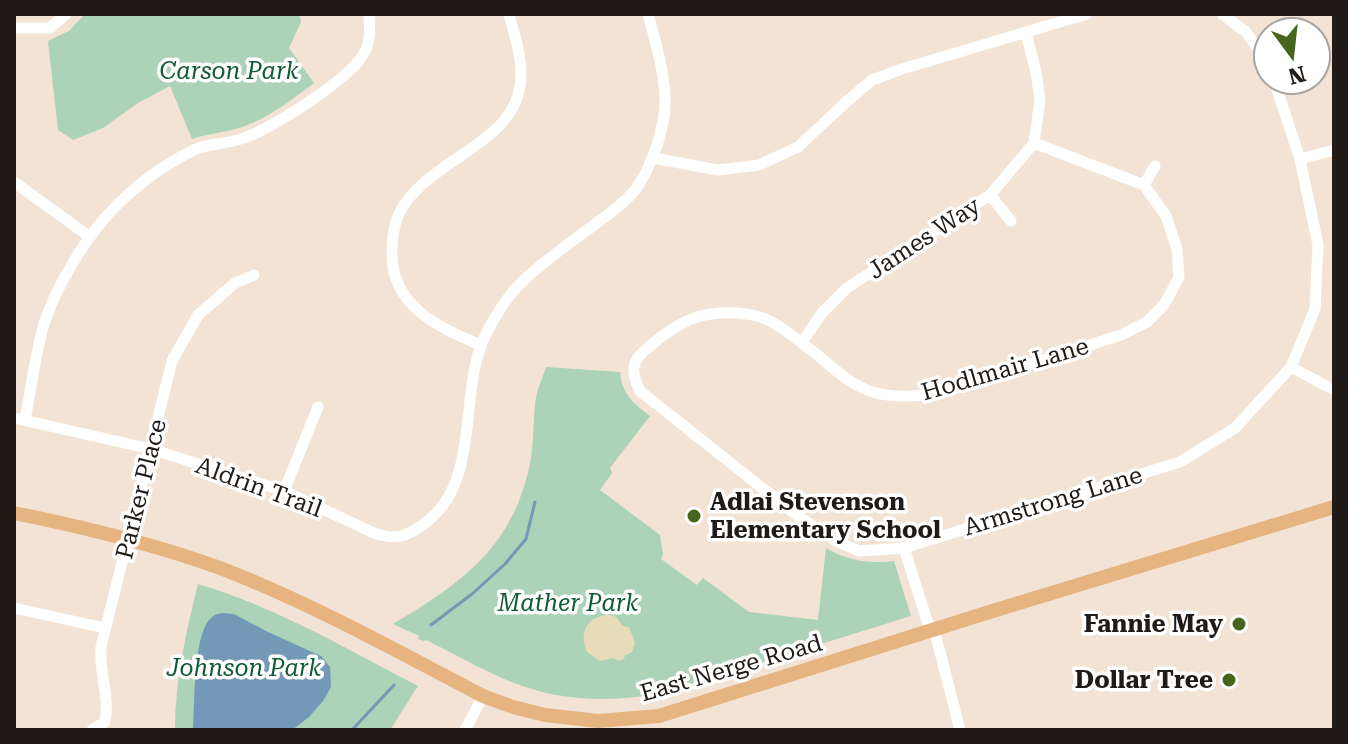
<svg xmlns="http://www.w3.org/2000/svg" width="1348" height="744" font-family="'Roboto Serif',serif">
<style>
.green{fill:#acd2b8}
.sand{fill:#e6dcb7}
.water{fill:#7398b8}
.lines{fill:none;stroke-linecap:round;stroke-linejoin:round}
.stream{stroke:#7398b8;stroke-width:3}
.minor{stroke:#fff;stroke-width:11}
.major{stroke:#e6b480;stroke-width:14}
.poi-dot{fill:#45661c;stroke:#fff;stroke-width:3}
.labels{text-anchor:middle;stroke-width:7;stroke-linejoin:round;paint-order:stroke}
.park-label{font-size:24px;font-style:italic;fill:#105a35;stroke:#fff}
.street-label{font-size:24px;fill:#201b16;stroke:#fff}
.poi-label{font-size:24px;font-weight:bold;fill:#201b16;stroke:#fff;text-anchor:end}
</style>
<rect width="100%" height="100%" fill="#f2e3d5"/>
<path class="green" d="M 85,14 L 299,14 L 301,22 L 289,48 L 314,83 C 290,101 266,120 236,129 C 221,133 206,134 192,139 L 170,86 L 138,103 L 103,128 L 73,140 L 58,130 L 48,41 L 69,31 Z
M 546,367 L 620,372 C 622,394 633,403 650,416 L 610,468 L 612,473 L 600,490 L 660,535 L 663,555 L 661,559 L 697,585 L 703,578 L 749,612 L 818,620 L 826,548 C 847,561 871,564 894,561 L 911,616 L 666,692 C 614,703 559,702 509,681 C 480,669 453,653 426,640 L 424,641 L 418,639 L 419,636 L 393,624 C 464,581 515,546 531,458 C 534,438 533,417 536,397 C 538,387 543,377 546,367 Z
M 198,584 C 276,607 347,649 418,686 L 390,730 L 175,730 C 175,680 186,632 198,584 Z"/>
<path class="sand" d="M 610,615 L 616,617 L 623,626 L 629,627 L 635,643 L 632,652 L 624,656 L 625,658 L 619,661 L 613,658 L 600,661 L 587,652 C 578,632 588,615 610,615 Z"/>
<path class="water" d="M 223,613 L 234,614 L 268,632 L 321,656 L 330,667 L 331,687 L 323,701 L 309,717 L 292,730 L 193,730 C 195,705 193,634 211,618 C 215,614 217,614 223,613 Z"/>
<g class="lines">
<path class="stream" d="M 431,625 L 472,594 L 505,564 L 526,539 L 535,502
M 352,730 L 394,685"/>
<path class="minor" d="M 1222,14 L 1246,32 L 1268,64
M 14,28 L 50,28 L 66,14
M 1034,143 L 1144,185 L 1166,216 L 1177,249 L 1179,277 L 1164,305 L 1147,322 L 1121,335 L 937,394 C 917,396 897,398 876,393 C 853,387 833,368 815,353 C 801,342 786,330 770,321 C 749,310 708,310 687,321 C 674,327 662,336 651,345 C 632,360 629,369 640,391 L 795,514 L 836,541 L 859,551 L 904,548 L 1180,462 L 1235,428 L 1291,367 L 1315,309 L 1318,245 L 1300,159 L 1274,80
M 653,158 L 718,170 L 759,165 L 798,147 L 844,104 L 872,80 L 902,69 L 1087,14
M 1300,159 L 1334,150
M 14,182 L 90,237
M 1144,185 L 1155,166
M 990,195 L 1011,221
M 802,342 L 822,313 L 847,288 L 990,195 L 1034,143 L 1040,100 L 1036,72 L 1026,33
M 480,345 C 439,327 392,307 392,254 C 392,240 393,225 400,212 C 417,176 473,154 501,124 C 507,117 514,107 517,98 C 527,70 516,41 509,14
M 1291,367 L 1334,390
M 14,418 L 151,449 L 284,491 L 376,534 C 396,539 404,538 421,526 C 485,484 455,390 488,330 C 497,313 508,295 523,281 C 544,261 567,245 590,228 C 605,217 624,204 636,189 C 645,176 652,160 657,145 C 662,129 666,114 665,97 C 664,69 655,41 648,14
M 25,420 C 31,389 35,355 44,324 C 56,286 88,233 117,205 C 140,182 167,163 196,149 C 211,143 229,144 244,138 C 272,128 348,80 363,55 C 371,44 370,27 369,14
M 284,491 L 318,407
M 904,548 L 930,630
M 14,608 L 105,628
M 934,629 L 960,730
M 92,730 L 105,722 C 110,696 99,674 101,647 L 172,361 L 198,315 L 235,283 L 254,275
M 465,730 L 483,696"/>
<path class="major" d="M 14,513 C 83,527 154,544 220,568 C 311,603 397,651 483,696 L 513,707 L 545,715 L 598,721 L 659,716 L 999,609 L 1334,507"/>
</g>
<g class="poi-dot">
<circle cx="694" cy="516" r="8"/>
<circle cx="1239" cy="624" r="8"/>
<circle cx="1229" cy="680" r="8"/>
</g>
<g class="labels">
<g class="park-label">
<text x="229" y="79">Carson Park</text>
<text x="568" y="611">Mather Park</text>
<text x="244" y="676">Johnson Park</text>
</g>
<g class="street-label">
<text transform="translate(924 238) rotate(-33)" y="8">James Way</text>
<text transform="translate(1005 369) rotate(-16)" y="8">Hodlmair Lane</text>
<text transform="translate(259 487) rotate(20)" y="8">Aldrin Trail</text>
<text transform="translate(141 489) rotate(-76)" y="8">Parker Place</text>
<text transform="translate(1053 501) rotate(-17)" y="8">Armstrong Lane</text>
<text transform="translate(731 668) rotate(-16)" y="8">East Nerge Road</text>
</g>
<g class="poi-label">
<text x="710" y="510" text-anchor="start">Adlai Stevenson<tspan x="710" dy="28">Elementary School</tspan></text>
<text x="1223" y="632">Fannie May</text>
<text x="1213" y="688">Dollar Tree</text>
</g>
</g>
<rect width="1348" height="744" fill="none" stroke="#201b16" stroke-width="32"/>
<g transform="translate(1292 56) rotate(165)"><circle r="38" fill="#ffffff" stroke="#a6a4a2" stroke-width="2"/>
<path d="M0-6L14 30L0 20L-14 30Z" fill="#45661c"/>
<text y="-12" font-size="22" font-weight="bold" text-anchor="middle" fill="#201b16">N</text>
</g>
</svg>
